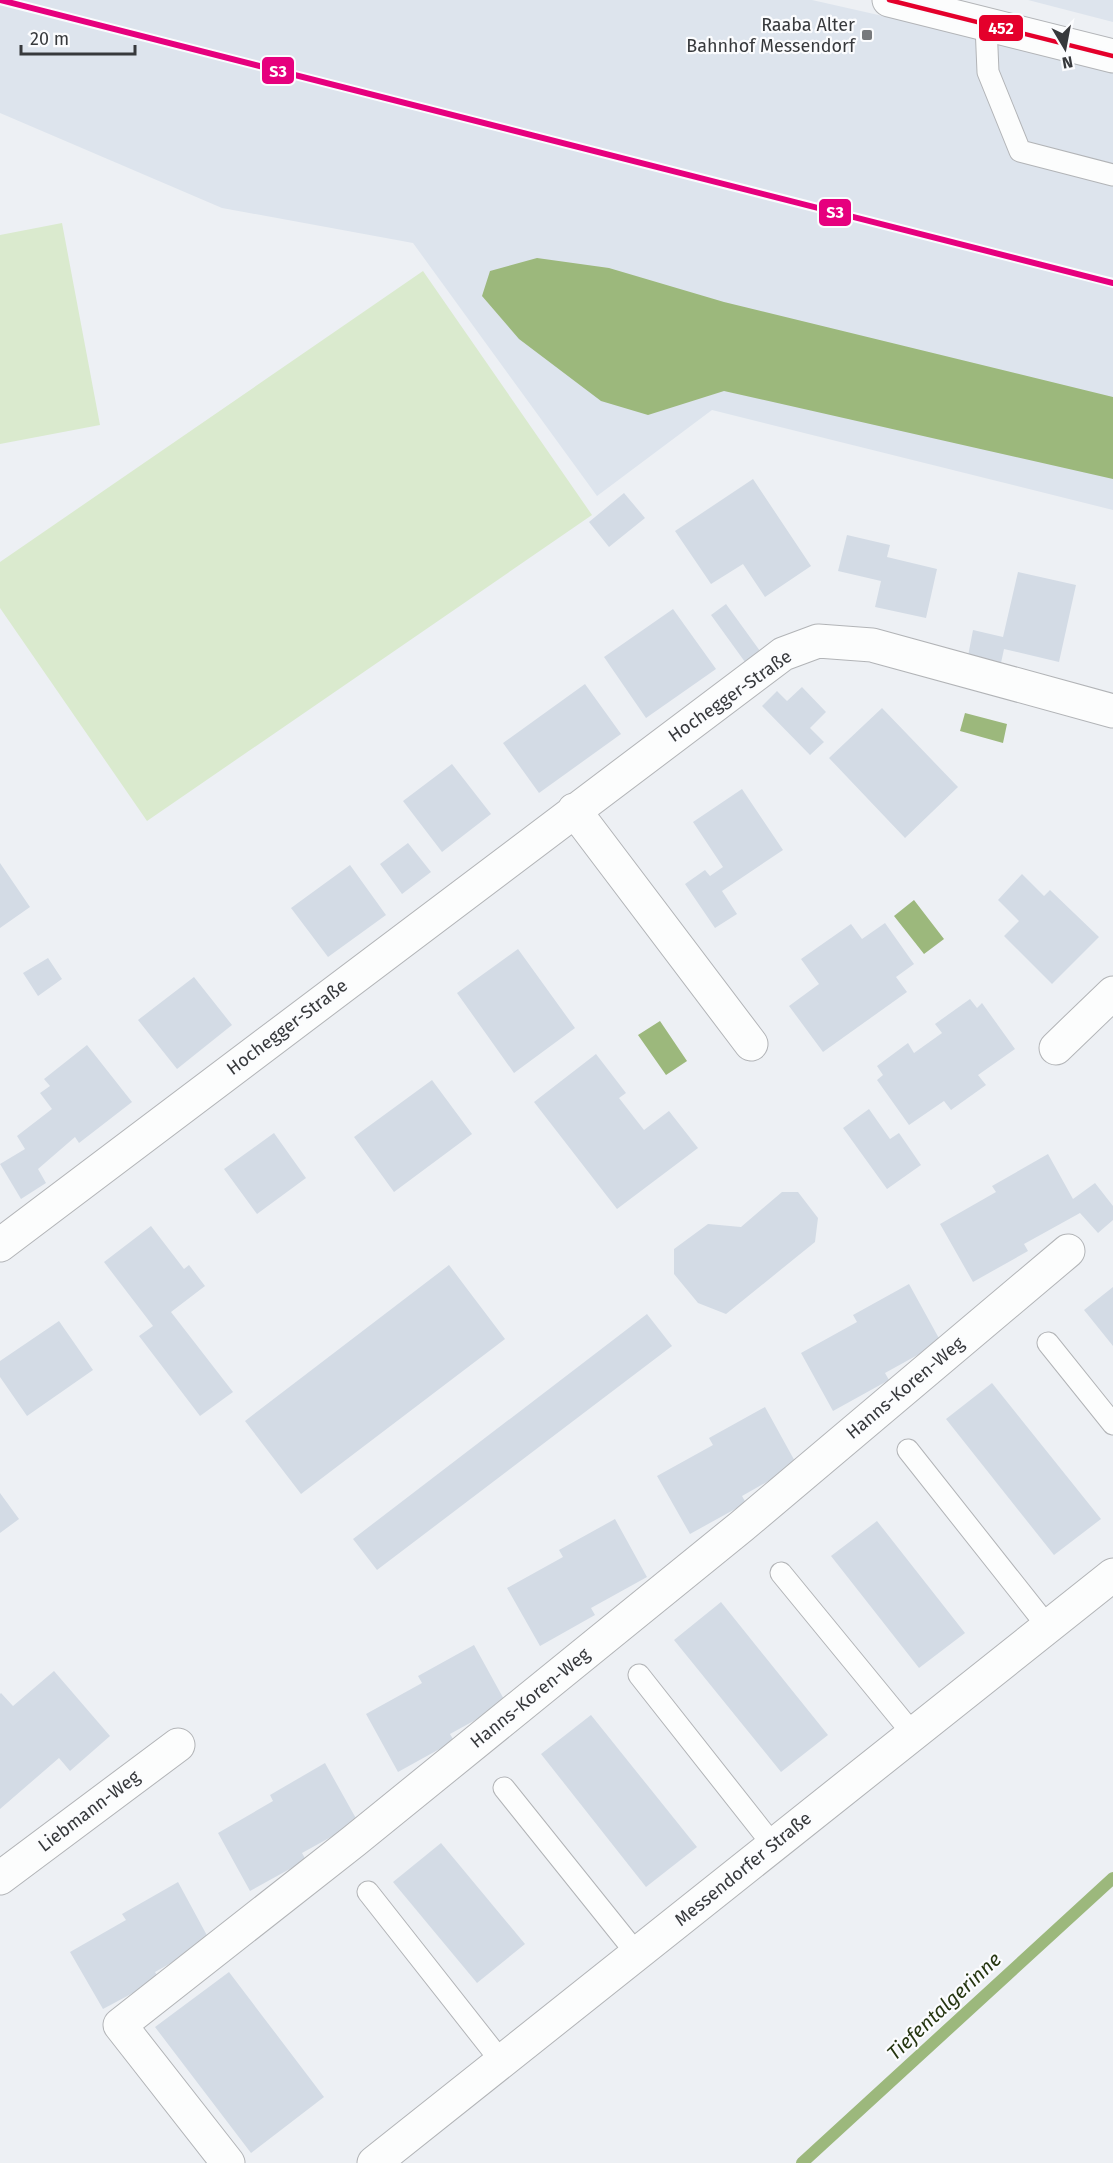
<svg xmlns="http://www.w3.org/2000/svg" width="1113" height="2163" font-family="'Fira Sans',sans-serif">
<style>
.built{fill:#dde4ed}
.green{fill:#daeace}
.water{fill:#9cb87c}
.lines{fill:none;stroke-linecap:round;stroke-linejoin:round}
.stream{stroke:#9cb87c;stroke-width:12}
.building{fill:#d3dbe5}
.lane-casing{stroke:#b2b4b7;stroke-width:23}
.street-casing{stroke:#b2b4b7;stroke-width:35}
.secondary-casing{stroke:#b2b4b7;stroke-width:35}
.lane{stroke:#fcfdfd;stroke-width:21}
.street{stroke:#fcfdfd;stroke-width:33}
.secondary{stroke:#fcfdfd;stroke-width:33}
.bus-1-casing{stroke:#fbfcfe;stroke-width:9}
.bus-1{stroke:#e4002b;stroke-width:4.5}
.rail-1-casing{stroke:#fbfcfe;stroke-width:10}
.rail-1{stroke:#e6007e;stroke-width:6}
.poi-dot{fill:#77797c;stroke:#fbfcfe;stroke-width:2}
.labels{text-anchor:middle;stroke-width:4.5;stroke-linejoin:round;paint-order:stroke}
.poi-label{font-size:18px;fill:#37393c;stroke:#fbfcfe;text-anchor:end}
.street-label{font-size:18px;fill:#37393c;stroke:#fbfcfe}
.water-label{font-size:20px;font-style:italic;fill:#263611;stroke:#fbfcfe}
.line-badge{stroke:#fbfcfe;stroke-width:2}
.badge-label{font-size:16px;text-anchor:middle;font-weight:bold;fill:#fff}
</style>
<rect width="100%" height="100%" fill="#edf0f4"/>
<path class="built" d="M 0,0 L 812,0 L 1113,68 L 1113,510 L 712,410 L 597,496 L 413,243 L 222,208 L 0,113 Z
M 1028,0 L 1113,0 L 1113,22 Z"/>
<path class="green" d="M 62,223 L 100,425 L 0,444 L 0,235 Z
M 423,271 L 592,515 L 147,821 L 0,608 L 0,562 Z"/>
<path class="water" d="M 537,258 L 609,268 L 724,302 L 1113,397 L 1113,479 L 724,391 L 648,415 L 601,401 L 519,339 L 482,296 L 490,271 Z
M 965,713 L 1007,724 L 1003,743 L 960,731 Z
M 914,900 L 944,939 L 924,954 L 894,916 Z
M 660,1021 L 687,1061 L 666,1075 L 638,1035 Z"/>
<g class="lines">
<path class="stream" d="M 802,2163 L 1113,1878"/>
</g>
<path class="building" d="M 753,479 L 811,566 L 765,597 L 743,564 L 711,584 L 675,531 Z
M 624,493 L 645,518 L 609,547 L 589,522 Z
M 847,535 L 890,545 L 887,557 L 937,569 L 926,618 L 875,607 L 881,581 L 838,571 Z
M 1018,572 L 1076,585 L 1059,662 L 1004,649 L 1001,663 L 968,656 L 973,630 L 1003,637 Z
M 726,604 L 760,651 L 745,662 L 711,615 Z
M 673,609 L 716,669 L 646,718 L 604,657 Z
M 585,684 L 621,734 L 539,793 L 503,743 Z
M 802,687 L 826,712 L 810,728 L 824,742 L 810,755 L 762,706 L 777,691 L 787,701 Z
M 882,708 L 958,787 L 905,838 L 829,758 Z
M 452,764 L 491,814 L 442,852 L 403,801 Z
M 742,789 L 783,850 L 722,891 L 737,914 L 715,928 L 685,884 L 705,870 L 710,876 L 723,867 L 693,822 Z
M 408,843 L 431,872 L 402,894 L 380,864 Z
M 0,863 L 30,907 L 0,928 Z
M 350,865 L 386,915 L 328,957 L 291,908 Z
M 1022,874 L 1044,896 L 1050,890 L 1099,937 L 1052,984 L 1004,936 L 1019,921 L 998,900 Z
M 885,923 L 914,964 L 896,977 L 907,992 L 823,1052 L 789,1006 L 819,984 L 801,959 L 851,924 L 862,939 Z
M 518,949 L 575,1028 L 514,1073 L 457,993 Z
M 48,958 L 62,979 L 38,996 L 23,973 Z
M 194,977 L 232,1025 L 177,1069 L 138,1020 Z
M 970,999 L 977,1008 L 982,1003 L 1015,1049 L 978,1075 L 986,1085 L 951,1110 L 944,1101 L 909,1125 L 877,1080 L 883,1075 L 877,1066 L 908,1043 L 914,1053 L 942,1033 L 935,1024 Z
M 87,1045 L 132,1102 L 79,1143 L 75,1137 L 38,1169 L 46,1183 L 21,1199 L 0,1164 L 25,1149 L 17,1136 L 52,1109 L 40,1093 L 50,1086 L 44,1079 Z
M 596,1054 L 626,1093 L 619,1098 L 644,1130 L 669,1111 L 698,1148 L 617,1209 L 534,1102 Z
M 432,1080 L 472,1134 L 394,1192 L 354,1137 Z
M 869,1109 L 890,1139 L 899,1133 L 921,1165 L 887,1189 L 843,1128 Z
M 274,1133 L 306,1178 L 257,1214 L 224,1169 Z
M 1048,1154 L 1073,1199 L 1095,1183 L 1113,1206 L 1113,1220 L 1098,1233 L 1080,1213 L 1024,1244 L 1028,1251 L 973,1282 L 940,1224 L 996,1192 L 992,1186 Z
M 782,1192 L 798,1192 L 818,1218 L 815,1242 L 726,1314 L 698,1303 L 674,1274 L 674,1249 L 708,1224 L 741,1227 Z
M 151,1226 L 184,1269 L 189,1265 L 205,1286 L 171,1312 L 233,1392 L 200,1416 L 139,1336 L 153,1326 L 104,1262 Z
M 449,1265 L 505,1339 L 301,1494 L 245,1421 Z
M 909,1284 L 941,1342 L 885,1373 L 889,1380 L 833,1411 L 801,1353 L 857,1322 L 853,1315 Z
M 1113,1287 L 1113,1346 L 1084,1310 Z
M 647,1314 L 672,1346 L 377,1570 L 353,1539 Z
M 59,1321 L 93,1370 L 27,1416 L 0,1377 L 0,1361 Z
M 992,1383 L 1101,1519 L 1054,1555 L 946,1419 Z
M 765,1407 L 797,1465 L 742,1496 L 746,1503 L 690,1534 L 657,1476 L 713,1445 L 709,1438 Z
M 0,1493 L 19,1519 L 0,1533 Z
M 615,1519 L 647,1577 L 591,1608 L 595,1615 L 540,1646 L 507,1588 L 563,1557 L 559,1550 Z
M 877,1521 L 965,1633 L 919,1668 L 831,1556 Z
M 721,1602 L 828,1735 L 781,1772 L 674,1640 Z
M 474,1645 L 506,1703 L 450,1734 L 454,1741 L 398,1772 L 366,1714 L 422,1683 L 418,1676 Z
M 54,1671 L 110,1736 L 70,1771 L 59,1758 L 0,1809 L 0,1694 L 1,1693 L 13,1706 Z
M 591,1715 L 697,1847 L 646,1887 L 541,1754 Z
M 325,1763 L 358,1822 L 302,1853 L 306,1860 L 250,1891 L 218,1833 L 273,1801 L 270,1795 Z
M 441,1843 L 525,1944 L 477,1983 L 393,1882 Z
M 178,1882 L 210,1941 L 155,1972 L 159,1979 L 103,2009 L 70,1952 L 126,1920 L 122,1914 Z
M 229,1972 L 324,2097 L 251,2153 L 155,2027 Z"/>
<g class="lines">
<defs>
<path id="lane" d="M 986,25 L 988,72 L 1020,151 L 1113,175
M 1048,1343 L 1113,1424
M 908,1450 L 1048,1627
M 781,1573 L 913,1734
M 639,1675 L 773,1845
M 504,1788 L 637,1954
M 368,1892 L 501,2061"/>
<path id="street" d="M 574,810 L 751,1044
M 1056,1048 L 1113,993
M 0,1245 L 783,654 L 818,641 L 872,645 L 1113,711
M 0,1878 L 178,1745
M 228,2163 L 120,2025 L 354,1841 L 742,1526 L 1068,1251
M 374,2163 L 1113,1575"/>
<path id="secondary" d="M 889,0 L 1113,56"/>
</defs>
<use href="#lane" class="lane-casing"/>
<use href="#street" class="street-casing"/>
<use href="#secondary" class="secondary-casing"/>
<use href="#lane" class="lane"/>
<use href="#street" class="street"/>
<use href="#secondary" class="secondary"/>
<defs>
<path id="bus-1" d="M 889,0 L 1113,56"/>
</defs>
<use href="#bus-1" class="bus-1-casing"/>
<use href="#bus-1" class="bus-1"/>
<defs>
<path id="rail-1" d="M 0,0 L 1113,283"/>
</defs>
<use href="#rail-1" class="rail-1-casing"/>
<use href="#rail-1" class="rail-1"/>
</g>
<rect class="poi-dot" x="861" y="29" width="12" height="12" rx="3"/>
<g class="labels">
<g class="poi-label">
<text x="855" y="31">Raaba Alter<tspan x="855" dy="21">Bahnhof Messendorf</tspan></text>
</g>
<g class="street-label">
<text transform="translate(730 696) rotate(-35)" y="6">Hochegger-Straße</text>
<text transform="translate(287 1027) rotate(-37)" y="6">Hochegger-Straße</text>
<text transform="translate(905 1388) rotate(-40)" y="6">Hanns-Koren-Weg</text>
<text transform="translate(530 1698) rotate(-39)" y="6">Hanns-Koren-Weg</text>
<text transform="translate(89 1811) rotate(-37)" y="6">Liebmann-Weg</text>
<text transform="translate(743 1869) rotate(-39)" y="6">Messendorfer Straße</text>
</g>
<g class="water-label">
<text transform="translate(944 2006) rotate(-43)" y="7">Tiefentalgerinne</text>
</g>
</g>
<g class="line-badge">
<rect x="978" y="14" width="46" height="28" rx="6" fill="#e4002b"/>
<rect x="261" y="56" width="34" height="29" rx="6" fill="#e6007e"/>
<rect x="818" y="198" width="34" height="29" rx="6" fill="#e6007e"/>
</g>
<g class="badge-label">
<text x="1001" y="34">452</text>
<text x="278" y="77">S3</text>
<text x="835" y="218">S3</text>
</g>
<g transform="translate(1065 48) rotate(170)" stroke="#fbfcfe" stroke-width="4.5" paint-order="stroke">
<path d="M0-4.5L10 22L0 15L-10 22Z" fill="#37393c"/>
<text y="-9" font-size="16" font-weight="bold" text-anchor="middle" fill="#37393c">N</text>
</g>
<path d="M21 45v9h114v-9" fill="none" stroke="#37393c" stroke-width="3"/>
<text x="30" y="45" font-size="18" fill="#37393c" stroke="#fbfcfe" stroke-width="4.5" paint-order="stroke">20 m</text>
</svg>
